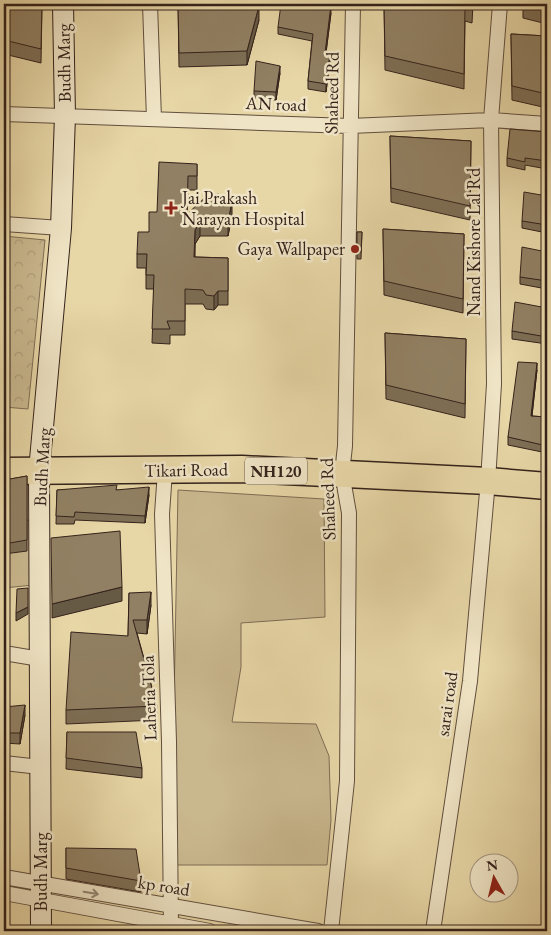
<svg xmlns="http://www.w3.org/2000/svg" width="551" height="935" font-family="'EB Garamond',serif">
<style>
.grass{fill:#c9b78e;stroke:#7e6c54}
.forest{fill:url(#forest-crowns);stroke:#7e6c54}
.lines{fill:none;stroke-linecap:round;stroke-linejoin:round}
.street-casing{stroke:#614f3e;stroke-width:16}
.secondary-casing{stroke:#34221b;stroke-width:22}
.highway-casing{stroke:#34221b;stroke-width:29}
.street{stroke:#efe4c5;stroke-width:14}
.secondary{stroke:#efe4c5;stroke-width:20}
.highway{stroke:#e7d6a6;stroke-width:26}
.wall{fill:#7d6e55;stroke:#34221b}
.shaded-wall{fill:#665a45;stroke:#34221b}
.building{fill:#918063;stroke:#34221b}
.oneway{stroke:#928370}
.poi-dot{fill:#8f2418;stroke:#efe4c5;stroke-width:2}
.labels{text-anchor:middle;stroke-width:5;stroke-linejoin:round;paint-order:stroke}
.shield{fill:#efe4c5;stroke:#6c5c4e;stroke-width:1}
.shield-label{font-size:16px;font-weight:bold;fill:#34221b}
.street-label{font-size:18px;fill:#34221b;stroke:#efe4c5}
.poi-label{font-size:18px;fill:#34221b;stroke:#efe4c5;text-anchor:start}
</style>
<defs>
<pattern id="forest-crowns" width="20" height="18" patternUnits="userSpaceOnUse" patternTransform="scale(1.25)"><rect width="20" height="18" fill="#c9b78e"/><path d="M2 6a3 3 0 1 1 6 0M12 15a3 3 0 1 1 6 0" fill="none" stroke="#ad9d7a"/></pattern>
</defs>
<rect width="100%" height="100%" fill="#e7d6a6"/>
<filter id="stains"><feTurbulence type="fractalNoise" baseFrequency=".004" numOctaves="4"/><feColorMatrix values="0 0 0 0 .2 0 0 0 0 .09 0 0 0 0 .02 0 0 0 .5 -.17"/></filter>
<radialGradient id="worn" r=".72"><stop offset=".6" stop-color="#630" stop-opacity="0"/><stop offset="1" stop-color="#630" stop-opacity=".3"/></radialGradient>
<path class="grass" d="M 178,490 L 324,499 L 325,617 L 241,623 L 241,667 L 232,722 L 316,724 L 329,756 L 331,820 L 327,865 L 171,865 Z
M 34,520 L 33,585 L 4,588 L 4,521 Z"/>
<path class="forest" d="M 4,236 L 45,240 L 28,409 L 4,407 Z"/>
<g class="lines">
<defs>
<path id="street" d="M 150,4 L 154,119
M 4,114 L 350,126 L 491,120 L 547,124
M 4,224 L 61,228
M 165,471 L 162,514 L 169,742 L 171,925
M 4,653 L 40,659
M 4,763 L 40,767
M 4,877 L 318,931
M 4,893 L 210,931
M 331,931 L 347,781 L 349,513 L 342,473 L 345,446 L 353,4
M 433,931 L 470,681 L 488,481 L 494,384 L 491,120 L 500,4"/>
<path id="secondary" d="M 41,931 L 39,471 L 61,228 L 65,116 L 63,4"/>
<path id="highway" d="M 4,471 L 242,469 L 488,481 L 547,486"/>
</defs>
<use href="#street" class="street-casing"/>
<use href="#secondary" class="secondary-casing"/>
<use href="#highway" class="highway-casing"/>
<use href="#street" class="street"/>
<use href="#secondary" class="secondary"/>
<use href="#highway" class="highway"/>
</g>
<path class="wall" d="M 4,4 L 42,4 L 41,63 L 4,54 Z
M 178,4 L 259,20 L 247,65 L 179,67 Z
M 384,4 L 393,5 L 473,4 L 472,23 L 465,21 L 464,89 L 385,70 Z
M 523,4 L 547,4 L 547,24 L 523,18 Z
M 331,13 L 326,53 L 330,60 L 326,92 L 308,89 L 308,81 L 312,41 L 278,34 L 278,27 Z
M 511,34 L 547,36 L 547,108 L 512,100 Z
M 280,73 L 276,100 L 254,98 L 254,91 Z
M 547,132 L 547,169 L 525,165 L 525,170 L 507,166 L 507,158 Z
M 390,136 L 471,141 L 470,220 L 391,202 Z
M 197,164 L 197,190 L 188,190 L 187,213 L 232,215 L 228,236 L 200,236 L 195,244 L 195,257 L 228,258 L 228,305 L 218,305 L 214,310 L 206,309 L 203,304 L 185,304 L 185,335 L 170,335 L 170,344 L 152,343 L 154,289 L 146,289 L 146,268 L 137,268 L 137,254 L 149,232 L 157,212 Z
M 547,196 L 547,233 L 522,228 L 522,221 Z
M 383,229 L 464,234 L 463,313 L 384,295 Z
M 357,232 L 362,232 L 361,259 L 357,259 Z
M 547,252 L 547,289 L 520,284 L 520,277 Z
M 547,308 L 547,344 L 512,339 L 512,331 Z
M 385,333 L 466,339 L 465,418 L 386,399 Z
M 537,370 L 532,416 L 547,417 L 547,453 L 508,445 L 508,437 Z
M 27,476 L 27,551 L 4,554 L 4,477 L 5,480 Z
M 57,490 L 117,490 L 149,495 L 145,523 L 75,520 L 74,524 L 56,524 Z
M 129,593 L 151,605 L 147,634 L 137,633 L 157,706 L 157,720 L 66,724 L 66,710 L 128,636 Z
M 4,707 L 25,715 L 20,744 L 4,743 Z
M 67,732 L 142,768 L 142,778 L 66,769 Z
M 66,848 L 141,881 L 141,892 L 66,879 Z"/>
<path class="shaded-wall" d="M 331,5 L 331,13 L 325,60 L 325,53 Z
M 259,6 L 259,20 L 247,65 L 247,51 Z
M 330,53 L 330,60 L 326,92 L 326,84 Z
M 280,66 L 280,73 L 276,100 L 276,92 Z
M 232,201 L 232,215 L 228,236 L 228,222 Z
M 200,222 L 200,236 L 195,244 L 194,271 L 195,230 Z
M 218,291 L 218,305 L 214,310 L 214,296 Z
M 537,363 L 537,370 L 531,424 L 531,416 Z
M 149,487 L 149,495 L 145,523 L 145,516 Z
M 122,587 L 122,601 L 52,618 L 52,604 Z
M 151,592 L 151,605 L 147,634 L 147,620 Z
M 28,607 L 28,614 L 16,621 L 16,613 Z
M 25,705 L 25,715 L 20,744 L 20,733 Z"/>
<path class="building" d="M 4,4 L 42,4 L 41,49 L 4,40 Z
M 178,4 L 224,4 L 259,6 L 247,51 L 179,53 Z
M 281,4 L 331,5 L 325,53 L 330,53 L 326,84 L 308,81 L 313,34 L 278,27 Z
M 384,4 L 393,5 L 393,4 L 472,4 L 472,8 L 465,7 L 464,74 L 385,56 Z
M 523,4 L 547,4 L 547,10 Z
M 511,34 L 547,36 L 547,94 L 512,86 Z
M 256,61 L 280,66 L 276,92 L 254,91 Z
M 510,129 L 547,132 L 547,161 L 525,158 L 525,162 L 507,158 Z
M 390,136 L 471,141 L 470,206 L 391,188 Z
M 159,162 L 197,164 L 197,176 L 188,176 L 187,214 L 208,195 L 219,194 L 222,199 L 232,201 L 228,222 L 200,222 L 195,230 L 194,257 L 228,258 L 228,291 L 218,291 L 214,296 L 206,295 L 203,290 L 185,289 L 185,321 L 167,321 L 170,329 L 152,329 L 154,275 L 146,275 L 147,254 L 137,254 L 138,232 L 149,232 L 149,212 L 157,212 Z
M 524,192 L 547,196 L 547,225 L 522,221 Z
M 383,229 L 464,234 L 463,299 L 384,281 Z
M 357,232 L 362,232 L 361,252 L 357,252 Z
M 522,247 L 547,252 L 547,281 L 520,277 Z
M 515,302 L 547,308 L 547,337 L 512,331 Z
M 385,333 L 466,339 L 465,404 L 386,385 Z
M 518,362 L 537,363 L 531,416 L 547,417 L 547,446 L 508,437 Z
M 27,476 L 27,540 L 4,544 L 4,477 L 5,477 L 4,480 Z
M 117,485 L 116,490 L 149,487 L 145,516 L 75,512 L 74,517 L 56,516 L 57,490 Z
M 120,531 L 122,587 L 52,604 L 51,538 Z
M 28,588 L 28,607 L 16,613 L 17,589 Z
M 151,592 L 147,620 L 133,620 L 157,706 L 66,710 L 71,632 L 128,636 L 129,593 Z
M 25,705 L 20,733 L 4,733 L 4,707 Z
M 67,732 L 136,732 L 142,768 L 66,758 Z
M 66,848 L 136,849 L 141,881 L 66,868 Z"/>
<defs><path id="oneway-shaft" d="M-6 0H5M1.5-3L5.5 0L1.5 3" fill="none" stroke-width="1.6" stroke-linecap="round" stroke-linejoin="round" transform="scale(1.25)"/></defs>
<use class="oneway" href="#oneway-shaft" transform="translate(91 893) rotate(10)"/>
<g class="poi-dot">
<path d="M168.5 200.5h5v5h5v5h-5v5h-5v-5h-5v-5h5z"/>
<circle cx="355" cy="249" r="5"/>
</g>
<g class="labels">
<rect class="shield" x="245" y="457.5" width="62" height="27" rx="4"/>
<g class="shield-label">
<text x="276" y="477">NH120</text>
</g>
<g class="street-label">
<text transform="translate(64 63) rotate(-91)" y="6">Budh Marg</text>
<text transform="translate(332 93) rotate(-89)" y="6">Shaheed Rd</text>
<text transform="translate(276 104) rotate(2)" y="6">AN road</text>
<text transform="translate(474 242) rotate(-90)" y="6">Nand Kishore Lal Rd</text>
<text transform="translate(42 467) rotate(-87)" y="6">Budh Marg</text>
<text transform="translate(186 470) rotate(-1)" y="6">Tikari Road</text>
<text transform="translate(328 499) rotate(-92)" y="6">Shaheed Rd</text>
<text transform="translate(149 698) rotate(-92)" y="6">Laheria Tola</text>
<text transform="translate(447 704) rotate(-82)" y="6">sarai road</text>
<text transform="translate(41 872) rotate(-90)" y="6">Budh Marg</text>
<text transform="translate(164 886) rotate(9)" y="6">kp road</text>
</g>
<g class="poi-label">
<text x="182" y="204">Jai Prakash<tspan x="182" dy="21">Narayan Hospital</tspan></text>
<text x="345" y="255" text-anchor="end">Gaya Wallpaper</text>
</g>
</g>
<rect width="551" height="935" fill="none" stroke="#e7d6a6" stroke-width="20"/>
<rect x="5" y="5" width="541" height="925" fill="none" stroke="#34221b" stroke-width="2.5"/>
<rect x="10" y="10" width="531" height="915" fill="none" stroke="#34221b"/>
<g transform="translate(494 878) rotate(352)"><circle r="24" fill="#efe4c5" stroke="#a49681"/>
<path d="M0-4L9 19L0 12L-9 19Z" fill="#8f2418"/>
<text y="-8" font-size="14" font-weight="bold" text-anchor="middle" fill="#34221b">N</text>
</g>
<rect width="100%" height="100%" filter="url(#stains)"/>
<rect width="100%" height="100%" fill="url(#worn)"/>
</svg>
